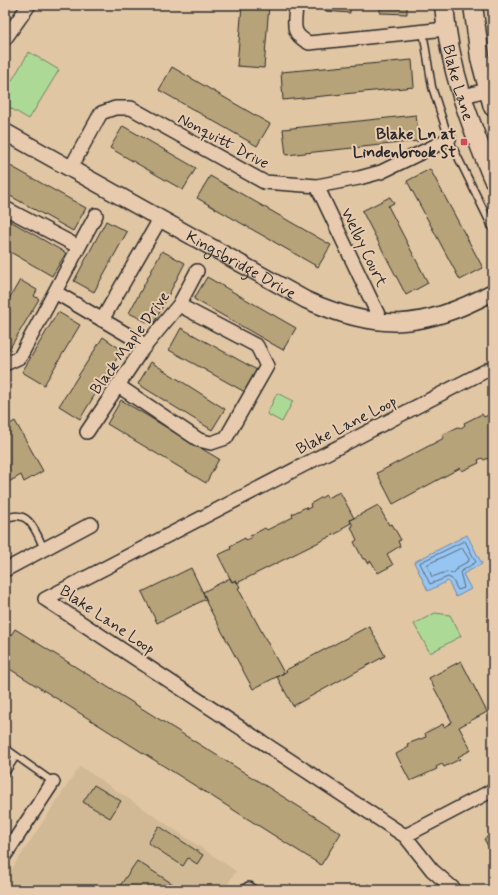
<svg xmlns="http://www.w3.org/2000/svg" width="498" height="895" font-family="Mynerve,sans-serif">
<style>
.built{fill:#d1b995}
.green{fill:#add997;stroke:#6c8261}
.water{fill:#97c5f2;stroke:#6c87a2}
.lines{fill:none;stroke-linecap:round;stroke-linejoin:round}
.shore{stroke:#56697b;stroke-width:1}
.building{fill:#b7a37a;stroke:#2b2b2b}
.service-casing{stroke:#2b2b2b;stroke-width:9}
.minor-casing{stroke:#2b2b2b;stroke-width:16}
.tertiary-casing{stroke:#2b2b2b;stroke-width:19}
.secondary-casing{stroke:#2b2b2b;stroke-width:21}
.service{stroke:#e8cbaf;stroke-width:6}
.minor{stroke:#e8cbaf;stroke-width:13}
.tertiary{stroke:#e8cbaf;stroke-width:16}
.secondary{stroke:#e8cbaf;stroke-width:18}
.poi-dot{fill:#d1495b;stroke:#e8cbaf;stroke-width:1.5}
.labels{text-anchor:middle;stroke-width:4;stroke-linejoin:round;paint-order:stroke}
.street-label{font-size:16px;fill:#2b2b2b;stroke:#e8cbaf}
.poi-label{font-size:16px;font-weight:bold;fill:#2b2b2b;stroke:#e8cbaf;text-anchor:end}
</style>
<rect width="100%" height="100%" fill="#e1c6a4"/>
<filter id="ink" filterUnits="userSpaceOnUse"><feTurbulence type="fractalNoise" baseFrequency=".025" numOctaves="2"/><feDisplacementMap in="SourceGraphic" scale="8" xChannelSelector="R" yChannelSelector="G"/><feConvolveMatrix kernelMatrix="1 2 1 2 8 2 1 2 1" color-interpolation-filters="sRGB"/></filter>
<g filter="url(#ink)">
<path class="built" d="M 80,766 L 236,871 L 224,890 L 5,890 L 5,879 Z"/>
<path class="green" d="M 29,52 L 59,70 L 29,119 L 5,105 L 5,92 Z
M 277,393 L 293,401 L 282,422 L 267,414 Z
M 435,613 L 450,615 L 461,636 L 430,653 L 414,624 Z"/>
<path class="water" d="M 467,535 L 482,564 L 463,574 L 471,589 L 456,597 L 448,581 L 428,591 L 414,562 Z"/>
<g class="lines">
<path class="shore" d="M 465,541 L 476,562 L 460,572 L 464,588 L 458,590 L 452,579 L 448,577 L 430,584 L 420,563 Z
M 462,548 L 469,559 L 469,561 L 458,567 L 454,573 L 446,572 L 432,577 L 427,565 Z"/>
</g>
<path class="building" d="M 242,5 L 269,5 L 264,68 L 237,66 Z
M 324,5 L 350,5 L 350,13 L 324,11 Z
M 380,5 L 407,5 L 407,14 L 380,13 Z
M 412,60 L 414,87 L 283,100 L 281,72 Z
M 172,67 L 270,124 L 257,146 L 159,90 Z
M 416,115 L 419,141 L 286,155 L 283,129 Z
M 123,126 L 196,168 L 183,190 L 110,148 Z
M 5,163 L 86,208 L 73,231 L 5,193 Z
M 430,169 L 483,268 L 460,280 L 407,181 Z
M 210,176 L 331,245 L 318,267 L 197,198 Z
M 390,197 L 394,203 L 388,206 L 428,283 L 406,295 L 362,211 Z
M 5,218 L 66,253 L 52,276 L 5,249 Z
M 106,221 L 127,232 L 94,292 L 74,281 Z
M 162,251 L 185,263 L 153,325 L 129,313 Z
M 207,277 L 296,328 L 283,350 L 194,299 Z
M 20,280 L 37,290 L 34,296 L 39,299 L 7,353 L 5,352 L 5,306 Z
M 58,312 L 80,325 L 44,385 L 22,372 Z
M 181,328 L 257,370 L 245,392 L 169,350 Z
M 103,337 L 122,350 L 80,419 L 59,406 Z
M 151,362 L 225,409 L 212,430 L 138,384 Z
M 121,400 L 219,459 L 206,483 L 107,424 Z
M 493,413 L 493,456 L 484,460 L 482,458 L 478,460 L 479,463 L 462,471 L 460,468 L 393,504 L 377,473 L 444,438 L 442,435 L 458,427 L 461,428 L 465,425 L 464,423 L 482,414 L 484,417 Z
M 15,421 L 43,471 L 24,482 L 21,475 L 5,484 L 5,427 Z
M 340,492 L 354,518 L 350,520 L 351,523 L 342,528 L 343,530 L 237,583 L 236,580 L 232,582 L 218,555 L 231,549 L 230,546 L 245,538 L 246,540 L 251,538 L 250,536 L 265,528 L 267,530 L 293,517 L 292,514 L 306,507 L 307,509 L 311,507 L 310,504 L 326,495 L 327,498 Z
M 378,505 L 389,525 L 392,524 L 401,540 L 398,541 L 400,546 L 387,554 L 393,565 L 378,573 L 371,561 L 368,563 L 366,559 L 363,559 L 354,542 L 357,540 L 351,527 L 353,526 L 350,520 Z
M 191,568 L 206,599 L 157,623 L 142,592 Z
M 230,578 L 232,582 L 236,580 L 240,587 L 238,588 L 284,673 L 253,689 L 206,602 L 207,602 L 203,592 Z
M 369,626 L 385,656 L 293,706 L 277,677 L 287,671 L 286,670 Z
M 15,629 L 341,833 L 321,865 L 5,666 L 5,644 Z
M 461,661 L 487,712 L 459,727 L 471,750 L 458,757 L 460,759 L 444,767 L 442,764 L 436,767 L 437,769 L 410,781 L 396,754 L 409,747 L 407,744 L 426,737 L 425,733 L 443,724 L 444,727 L 452,722 L 429,678 Z
M 94,785 L 121,801 L 110,818 L 83,802 Z
M 159,826 L 203,855 L 197,864 L 188,858 L 183,866 L 148,843 Z
M 493,834 L 493,855 L 484,839 Z
M 137,861 L 176,886 L 174,890 L 117,890 Z
M 368,884 L 378,890 L 364,890 Z"/>
<g class="lines">
<defs>
<path id="service" d="M 423,31 L 432,87 L 449,139 L 493,229
M 5,519 C 29,507 36,532 44,549
M 5,748 L 53,782
M 5,773 L 16,756"/>
<path id="minor" d="M 296,5 C 295,25 290,33 309,43 L 446,29
M 5,39 L 29,5
M 461,97 L 493,88
M 70,169 L 101,113 L 115,108 L 131,108 L 264,182 L 317,186 L 359,178 L 381,172 L 449,139
M 317,186 L 382,323
M 5,208 L 79,247
M 55,292 L 145,345
M 102,320 L 160,219
M 5,364 L 20,357 L 96,215
M 117,385 L 199,440 L 211,443 L 226,438 L 267,366 L 257,346 L 179,305
M 87,432 L 141,351 L 179,305 L 197,271
M 5,570 L 91,524
M 405,836 L 493,790
M 5,855 L 53,782
M 248,890 L 249,889
M 455,890 L 432,870 L 405,836 L 45,599 L 493,367"/>
<g id="tertiary">
<path id="s1" d="M 5,132 L 306,300 C 379,332 422,330 493,292"/>
</g>
<g id="secondary">
<path id="s2" d="M 444,5 C 449,69 469,121 493,179"/>
<path d="M 473,5 L 480,58 L 493,107"/>
</g>
</defs>
<use href="#service" class="service-casing"/>
<use href="#minor" class="minor-casing"/>
<use href="#tertiary" class="tertiary-casing"/>
<use href="#secondary" class="secondary-casing"/>
<use href="#service" class="service"/>
<use href="#minor" class="minor"/>
<use href="#tertiary" class="tertiary"/>
<use href="#secondary" class="secondary"/>
</g>
</g>
<rect class="poi-dot" x="460" y="138" width="8" height="8" rx="2"/>
<g class="labels">
<g class="street-label">
<text dy="6" stroke="none"><textPath href="#s2" startOffset="79">Blake Lane</textPath></text>
<text transform="translate(224 140) rotate(28)" y="6">Nonquitt Drive</text>
<text transform="translate(365 247) rotate(64)" y="6">Welby Court</text>
<text dy="6" stroke="none"><textPath href="#s1" startOffset="271">Kingsbridge Drive</textPath></text>
<text transform="translate(129 342) rotate(-54)" y="6">Black Maple Drive</text>
<text transform="translate(346 424) rotate(-27)" y="6">Blake Lane Loop</text>
<text transform="translate(108 619) rotate(34)" y="6">Blake Lane Loop</text>
</g>
<g class="poi-label">
<text x="456" y="139">Blake Ln at<tspan x="456" dy="18">Lindenbrook St</tspan></text>
</g>
</g>
<rect width="498" height="895" fill="none" stroke="#e8cbaf" stroke-width="20"/>
<rect x="10" y="10" width="478" height="875" fill="none" stroke="#2b2b2b" stroke-width="1.5" filter="url(#ink)"/>
</svg>
